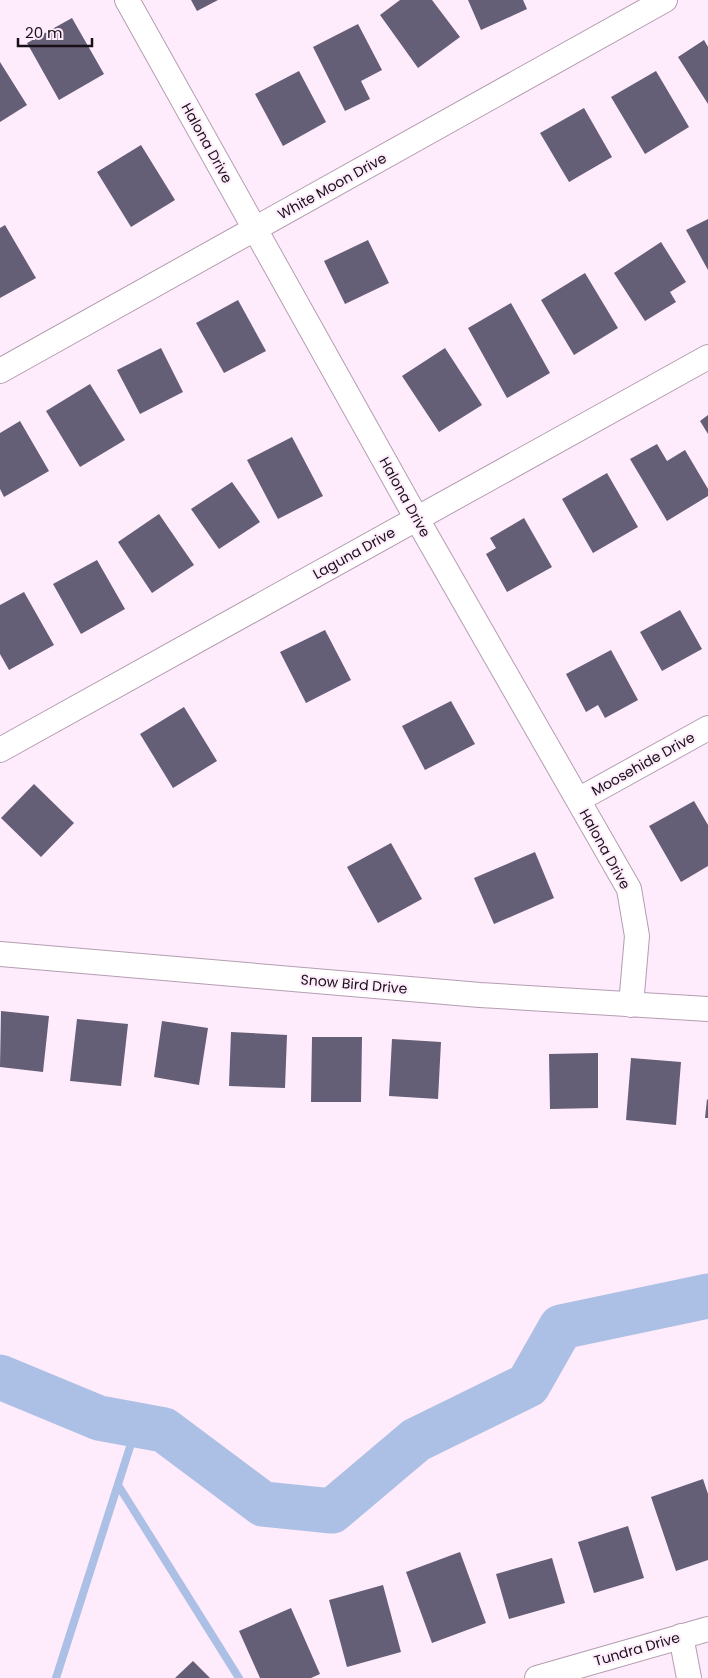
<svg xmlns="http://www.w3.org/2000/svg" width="708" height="1678" font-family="Poppins,sans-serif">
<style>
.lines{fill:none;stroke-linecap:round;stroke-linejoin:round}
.stream{stroke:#acc0e5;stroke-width:8}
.river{stroke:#acc0e5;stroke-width:45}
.building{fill:#645e76}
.minor-casing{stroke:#b49eb1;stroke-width:26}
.minor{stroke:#fff;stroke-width:24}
.labels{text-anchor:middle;stroke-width:4;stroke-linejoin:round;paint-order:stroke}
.street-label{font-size:14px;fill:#191118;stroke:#feebfb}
</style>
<rect width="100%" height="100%" fill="#feebfb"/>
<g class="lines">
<path class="stream" d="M 118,1485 L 239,1678
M 56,1678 L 137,1425"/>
<path class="river" d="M 0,1377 L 99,1418 L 164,1430 L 263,1504 L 332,1511 L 416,1440 L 528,1385 L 561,1327 L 708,1296"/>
</g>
<path class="building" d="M 191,0 L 218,0 L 197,11 Z
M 400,0 L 432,0 L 460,37 L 418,68 L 380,15 Z
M 468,0 L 523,0 L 527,9 L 481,30 Z
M 72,18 L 104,74 L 59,100 L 27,43 Z
M 358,24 L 382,70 L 361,81 L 370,99 L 345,111 L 313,47 Z
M 704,40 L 708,47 L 708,104 L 678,57 Z
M 0,62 L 27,105 L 0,122 Z
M 299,71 L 326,122 L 283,146 L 255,94 Z
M 656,71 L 689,127 L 645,154 L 611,97 Z
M 584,108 L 612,157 L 569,182 L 540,133 Z
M 141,145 L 175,200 L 131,227 L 97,172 Z
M 708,219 L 708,270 L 686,230 Z
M 5,225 L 36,278 L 0,298 L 0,228 Z
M 368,240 L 389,283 L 345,304 L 324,261 Z
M 661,242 L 686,282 L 670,292 L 676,302 L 645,321 L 614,273 Z
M 585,273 L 618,328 L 574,355 L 541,300 Z
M 238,300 L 266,351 L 224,373 L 196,323 Z
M 511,303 L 550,373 L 507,398 L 468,328 Z
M 161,348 L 183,392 L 140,414 L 117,370 Z
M 445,348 L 482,405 L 439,432 L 402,376 Z
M 90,384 L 125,440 L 80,467 L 46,411 Z
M 708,415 L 708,434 L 700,421 Z
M 20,421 L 49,471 L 4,497 L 0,489 L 0,433 Z
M 292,437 L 323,496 L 278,519 L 247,460 Z
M 657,444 L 667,461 L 685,450 L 708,489 L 708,496 L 667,521 L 630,459 Z
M 607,473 L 638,527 L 593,553 L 562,499 Z
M 232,482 L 260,522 L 219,549 L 191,509 Z
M 159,514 L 194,565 L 152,593 L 118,542 Z
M 524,518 L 552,567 L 507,592 L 486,554 L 496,548 L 490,538 Z
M 97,560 L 125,609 L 81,634 L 53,584 Z
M 24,592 L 54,645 L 9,670 L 0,654 L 0,605 Z
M 680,610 L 702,649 L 662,671 L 640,632 Z
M 325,630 L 351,680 L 306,703 L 280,652 Z
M 611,650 L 638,700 L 605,718 L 598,705 L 586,712 L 566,674 Z
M 451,701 L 475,744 L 425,770 L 402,726 Z
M 184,707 L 217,761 L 173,788 L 140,734 Z
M 34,784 L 74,823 L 41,857 L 1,818 Z
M 694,801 L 708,825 L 708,866 L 681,882 L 649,826 Z
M 391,843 L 422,899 L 378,923 L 347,867 Z
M 535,852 L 554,898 L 494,924 L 474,878 Z
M 1,1011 L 49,1016 L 43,1072 L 0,1067 Z
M 77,1019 L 128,1024 L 121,1086 L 70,1081 Z
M 162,1021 L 208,1028 L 199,1085 L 154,1077 Z
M 231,1032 L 287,1035 L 285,1088 L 229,1086 Z
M 312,1037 L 362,1037 L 361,1102 L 311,1102 Z
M 392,1039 L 441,1042 L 438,1099 L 389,1096 Z
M 598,1053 L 598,1108 L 550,1109 L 549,1054 Z
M 631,1058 L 681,1062 L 676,1125 L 626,1120 Z
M 707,1099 L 708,1100 L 708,1118 L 705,1118 Z
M 703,1479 L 708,1494 L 708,1560 L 676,1571 L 651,1497 Z
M 628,1526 L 644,1578 L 594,1593 L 578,1542 Z
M 460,1552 L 486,1623 L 432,1643 L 406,1572 Z
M 552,1558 L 565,1603 L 509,1619 L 496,1574 Z
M 383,1585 L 401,1652 L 347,1667 L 329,1600 Z
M 291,1608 L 320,1674 L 311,1678 L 260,1678 L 239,1631 Z
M 193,1661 L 210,1678 L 175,1678 Z"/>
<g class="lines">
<defs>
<path id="minor" d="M 127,0 L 417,519 L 629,889 L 637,936 L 631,1005
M 0,371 L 665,0
M 0,750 L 708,357
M 578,800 L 708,728
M 0,954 L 480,995 L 708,1009
M 681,1636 L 689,1678
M 537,1678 L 708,1629"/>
</defs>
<use href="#minor" class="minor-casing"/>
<use href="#minor" class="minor"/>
</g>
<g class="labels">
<g class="street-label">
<text transform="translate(207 143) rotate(61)" y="5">Halona Drive</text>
<text transform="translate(332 186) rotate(-29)" y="5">White Moon Drive</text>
<text transform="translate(405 497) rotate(61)" y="5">Halona Drive</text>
<text transform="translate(354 553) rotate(-29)" y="5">Laguna Drive</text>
<text transform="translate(643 764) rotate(-29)" y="5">Moosehide Drive</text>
<text transform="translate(605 849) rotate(61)" y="5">Halona Drive</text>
<text transform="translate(354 984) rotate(5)" y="5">Snow Bird Drive</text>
<text transform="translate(637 1649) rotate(-16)" y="5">Tundra Drive</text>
</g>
</g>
<path d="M18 38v8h74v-8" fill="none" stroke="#191118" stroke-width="2.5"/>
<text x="25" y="38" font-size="15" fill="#191118" stroke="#feebfb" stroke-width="4" paint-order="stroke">20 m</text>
</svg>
